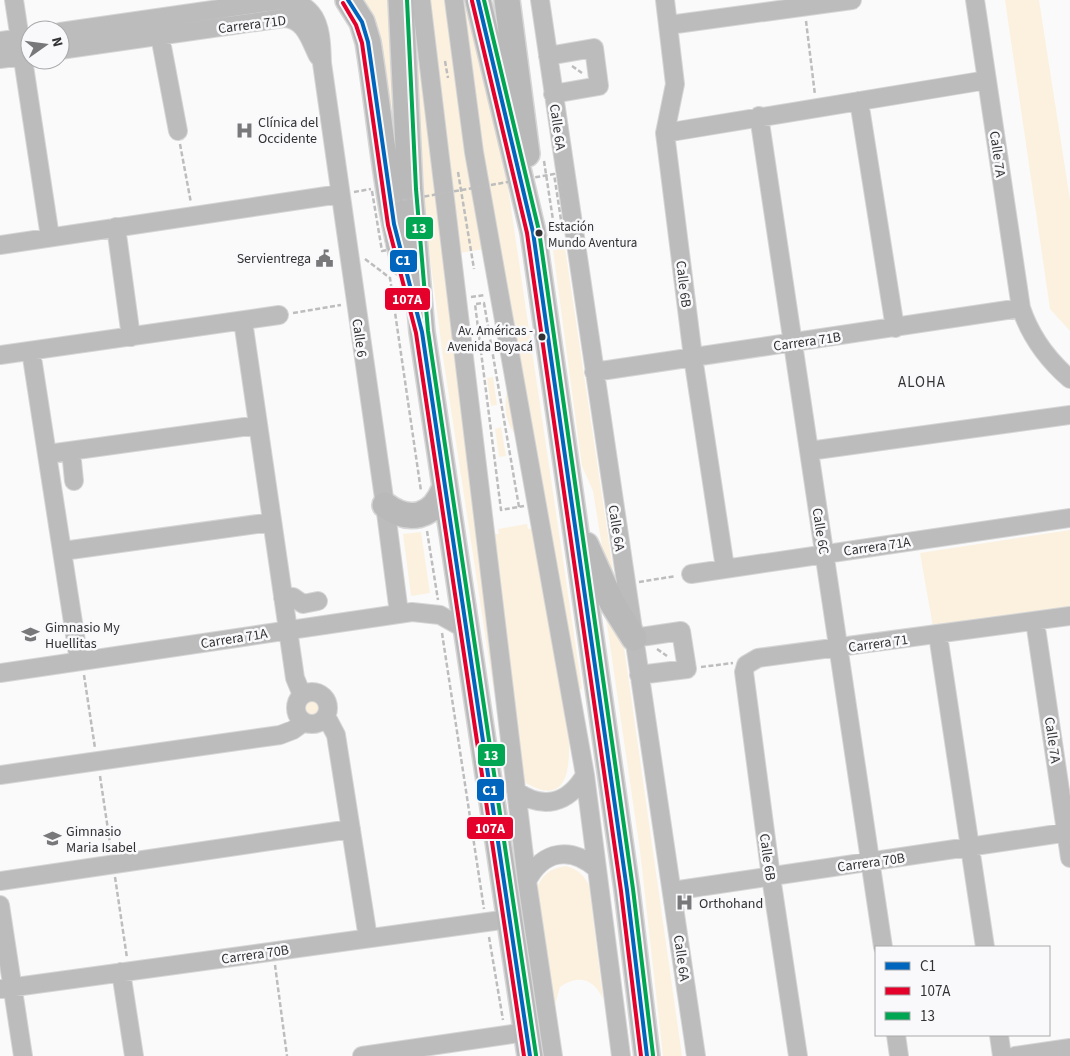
<svg xmlns="http://www.w3.org/2000/svg" width="1070" height="1056" font-family="'Source Sans 3',sans-serif">
<style>
.green{fill:#fbf1de}
.lines{fill:none;stroke-linecap:round;stroke-linejoin:round}
.minor-casing{stroke:#d6d6d7;stroke-width:20}
.highway-casing{stroke:#d6d6d7;stroke-width:28}
.path{stroke:#bdbdbe;stroke-width:2.5;stroke-dasharray:5 2.5;stroke-linecap:butt}
.minor{stroke:#bcbcbc;stroke-width:18}
.highway{stroke:#b9b9ba;stroke-width:25}
.path-bridge{stroke:#bdbdbe;stroke-width:2.5;stroke-dasharray:5 2.5;stroke-linecap:butt}
.bus-1-casing{stroke:#f9f9fc;stroke-width:8}
.bus-2-casing{stroke:#f9f9fc;stroke-width:8}
.bus-3-casing{stroke:#f9f9fc;stroke-width:8}
.bus-1{stroke:#0065bd;stroke-width:4}
.bus-2{stroke:#e4002b;stroke-width:4}
.bus-3{stroke:#00a651;stroke-width:4}
.bus-dot{fill:#323133;stroke:#f9f9fc;stroke-width:2}
.labels{text-anchor:middle;stroke-width:5;stroke-linejoin:round;paint-order:stroke}
.bus-label{font-size:13px;fill:#323133;stroke:#f9f9fc;text-anchor:start}
.street-label{font-size:14px;fill:#323133;stroke:#f9f9fc}
.poi-label{font-size:14px;fill:#323133;stroke:#f9f9fc;text-anchor:start}
.neighbourhood-label{font-size:15px;letter-spacing:1px;fill:#323133;stroke:#f9f9fc}
.line-badge{stroke:#f9f9fc;stroke-width:2}
.badge-label{font-size:14px;text-anchor:middle;font-weight:bold;fill:#fff}
</style>
<rect width="100%" height="100%" fill="#fafafb"/>
<path class="green" d="M 360,0 L 392,0 L 400,177 Z
M 428,0 L 447,0 L 484,249 L 460,253 Z
M 463,0 L 469,0 L 506,174 L 582,689 L 578,690 L 493,220 Z
M 1005,0 L 1039,0 L 1070,200 L 1070,331 L 1050,309 Z
M 420,61 L 442,225 L 495,700 L 442,350 L 426,227 L 414,62 Z
M 565,248 L 617,596 L 607,578 L 593,491 L 582,466 L 553,250 Z
M 493,377 L 497,405 L 491,406 L 487,378 Z
M 508,388 L 518,438 C 505,423 503,406 508,388 Z
M 501,427 L 506,456 L 499,457 L 495,429 Z
M 527,524 L 528,529 L 534,528 L 569,742 C 570,773 565,806 526,783 L 522,773 L 493,534 L 499,534 L 498,529 Z
M 1070,530 L 1070,607 L 933,627 L 920,553 Z
M 421,532 L 430,593 L 411,596 L 403,534 Z
M 604,604 L 622,633 L 682,1056 L 663,1056 L 640,851 Z
M301 707a11 11 0 1 1 22 0a11 11 0 1 1-22 0Z
M 566,866 C 577,869 583,874 589,885 L 603,999 C 594,979 579,974 560,987 L 554,1008 L 536,890 C 542,875 550,868 566,866 Z"/>
<g class="lines">
<defs>
<path id="minor" d="M 14,0 L 50,237
M 421,0 L 527,881 L 553,1056
M 454,0 L 474,152 L 585,775 L 621,1056
M 540,0 L 696,1056
M 665,0 L 675,84 L 665,133 L 693,357 L 725,568
M 975,0 L 1021,308 C 1030,335 1048,360 1070,379
M 669,25 L 852,0
M 60,32 L 281,0 C 320,3 321,31 322,63 L 385,505 L 399,613
M 160,36 L 178,131
M 0,41 L 30,37
M 60,50 L 284,18 C 305,19 310,40 318,56
M 548,56 L 594,48 L 599,86 L 553,94
M 0,59 L 30,55
M 859,101 L 895,328
M 759,116 L 883,947
M 665,133 L 987,80
M 116,227 L 131,337
M 0,245 L 340,194
M 243,321 L 295,678 L 302,695
M 31,351 L 79,661
M 0,355 L 279,315
M 594,372 L 1021,308
M 71,451 L 74,481
M 809,451 L 1070,415
M 48,454 L 258,425
M 63,551 L 272,522
M 691,574 L 1070,518
M 283,598 L 293,597 L 303,604 L 318,601
M 1035,621 L 1070,858
M 938,635 L 985,947
M 634,638 L 681,631 L 687,669 L 639,675
M 0,673 L 412,612 L 440,615 L 465,629
M296 708a16 16 0 1 1 32 0a16 16 0 1 1-32 0Z
M 326,716 L 336,735 L 368,938
M 0,775 L 280,735 L 293,730 L 304,722
M 516,791 C 543,810 568,804 585,775
M 0,881 L 351,829
M 527,881 C 543,850 571,846 597,869
M 672,891 L 1070,832
M 0,905 L 23,1056
M 121,972 L 134,1056
M 0,989 L 509,919
M 896,1035 L 899,1056
M 999,1035 L 1002,1056
M 362,1056 L 526,1032
M 798,1056 L 771,877 L 744,672 L 746,665 L 758,658 L 1070,616
M 1015,1056 L 1070,1048"/>
<path id="highway" d="M 348,0 L 362,22 L 368,42 C 380,116 385,191 404,264
M 401,0 L 410,189 L 422,332 L 530,1056
M 478,0 L 533,232 L 627,890 L 647,1056
M 507,0 L 527,154
M 385,505 C 409,523 433,518 444,489
M 586,545 L 612,603 L 634,638"/>
</defs>
<use href="#minor" class="minor-casing"/>
<use href="#highway" class="highway-casing"/>
<path class="path" d="M 806,21 L 815,95
M 445,61 L 448,78
M 572,66 L 582,73
M 180,144 L 191,203
M 544,161 L 553,220 L 558,228
M 458,172 L 474,269
M 354,192 L 371,189
M 365,259 L 390,278 L 421,491
M 471,297 L 485,295
M 293,313 L 341,305
M 519,507 L 484,303 L 475,304 L 501,510 L 524,506
M 427,531 L 438,600
M 639,582 L 676,576
M 442,633 L 484,909
M 657,649 L 667,656
M 701,667 L 733,663
M 84,675 L 95,748
M 100,776 L 111,850
M 115,877 L 127,958
M 489,937 L 503,1020
M 275,965 L 287,1056"/>
<use href="#minor" class="minor"/>
<use href="#highway" class="highway"/>
<path class="path-bridge" d="M 372,191 L 382,251 L 388,250 L 381,204 L 554,174 L 561,220 L 566,220 L 554,145"/>
<defs>
<path id="bus-1" d="M 348,0 L 362,22 L 368,42 L 394,224 L 422,332 L 530,1056
M 478,0 L 533,232 L 627,890 L 647,1056"/>
<path id="bus-2" d="M 472,1 L 527,233 L 621,891 L 641,1056
M 343,3 L 356,25 L 362,43 L 388,225 L 416,333 L 524,1056"/>
<path id="bus-3" d="M 407,0 L 416,189 L 428,331 L 536,1055
M 484,0 L 539,231 L 633,889 L 653,1055"/>
</defs>
<use href="#bus-1" class="bus-1-casing"/>
<use href="#bus-2" class="bus-2-casing"/>
<use href="#bus-3" class="bus-3-casing"/>
<use href="#bus-1" class="bus-1"/>
<use href="#bus-2" class="bus-2"/>
<use href="#bus-3" class="bus-3"/>
</g>
<defs>
<symbol id="hospital-bare" viewBox="-9 -9 18 18"><path d="M-5-5h3v3.5h4V-5h3V5h-3V1.5h-4V5h-3Z" fill="#787779" stroke="#f9f9fc" stroke-width="2.5" paint-order="stroke"/></symbol>
<symbol id="civic-bare" viewBox="-9 -9 18 18"><path d="M-.6-6.5H3V-4.5H.6V-3L4-1V1h2V6H-6V1h2V-1L-.6-3ZM-1.2 2.5V6h2.4V2.5Z" fill="#787779" stroke="#f9f9fc" stroke-width="2.5" paint-order="stroke"/></symbol>
<symbol id="school-bare" viewBox="-9 -9 18 18"><path d="M0-5L7-2L0 1L-7-2ZM-4 1L0 2.5L4 1V4Q0 6-4 4Z" fill="#787779" stroke="#f9f9fc" stroke-width="2.5" paint-order="stroke"/></symbol>
</defs>
<g fill-rule="evenodd">
<use href="#hospital-bare" x="232" y="118" width="25" height="25"/>
<use href="#civic-bare" x="312" y="246" width="25" height="25"/>
<use href="#school-bare" x="18" y="622" width="25" height="25"/>
<use href="#school-bare" x="40" y="826" width="25" height="25"/>
<use href="#hospital-bare" x="672" y="890" width="25" height="25"/>
</g>
<g class="bus-dot">
<circle cx="539" cy="233" r="4.5"/>
<circle cx="542" cy="337" r="4.5"/>
</g>
<g class="labels">
<g class="bus-label">
<text x="548" y="231">Estación<tspan x="548" dy="16">Mundo Aventura</tspan></text>
<text x="533" y="335" text-anchor="end">Av. Américas -<tspan x="533" dy="16">Avenida Boyacá</tspan></text>
</g>
<g class="street-label">
<text transform="translate(252 24) rotate(-7)" y="5">Carrera 71D</text>
<text transform="translate(558 127) rotate(82)" y="5">Calle 6A</text>
<text transform="translate(998 154) rotate(82)" y="5">Calle 7A</text>
<text transform="translate(684 284) rotate(83)" y="5">Calle 6B</text>
<text transform="translate(360 338) rotate(82)" y="5">Calle 6</text>
<text transform="translate(807 341) rotate(-8)" y="5">Carrera 71B</text>
<text transform="translate(617 528) rotate(81)" y="5">Calle 6A</text>
<text transform="translate(821 531) rotate(81)" y="5">Calle 6C</text>
<text transform="translate(877 546) rotate(-8)" y="5">Carrera 71A</text>
<text transform="translate(234 638) rotate(-9)" y="5">Carrera 71A</text>
<text transform="translate(878 643) rotate(-8)" y="5">Carrera 71</text>
<text transform="translate(1053 740) rotate(82)" y="5">Calle 7A</text>
<text transform="translate(768 857) rotate(82)" y="5">Calle 6B</text>
<text transform="translate(871 862) rotate(-8)" y="5">Carrera 70B</text>
<text transform="translate(255 954) rotate(-8)" y="5">Carrera 70B</text>
<text transform="translate(682 958) rotate(82)" y="5">Calle 6A</text>
</g>
<g class="poi-label">
<text x="258" y="127">Clínica del<tspan x="258" dy="16">Occidente</tspan></text>
<text x="311" y="263" text-anchor="end">Servientrega</text>
<text x="45" y="632">Gimnasio My<tspan x="45" dy="16">Huellitas</tspan></text>
<text x="66" y="836">Gimnasio<tspan x="66" dy="16">Maria Isabel</tspan></text>
<text x="699" y="908">Orthohand</text>
</g>
<g class="neighbourhood-label">
<text x="922" y="387">ALOHA</text>
</g>
</g>
<g class="line-badge">
<rect x="405" y="216" width="29" height="24" rx="5" fill="#00a651"/>
<rect x="389" y="249" width="29" height="24" rx="5" fill="#0065bd"/>
<rect x="384" y="287" width="47" height="24" rx="5" fill="#e4002b"/>
<rect x="477" y="743" width="29" height="24" rx="5" fill="#00a651"/>
<rect x="476" y="778" width="29" height="24" rx="5" fill="#0065bd"/>
<rect x="466" y="816" width="48" height="24" rx="5" fill="#e4002b"/>
</g>
<g class="badge-label">
<text x="419" y="233">13</text>
<text x="403" y="265">C1</text>
<text x="407" y="304">107A</text>
<text x="491" y="760">13</text>
<text x="490" y="795">C1</text>
<text x="490" y="833">107A</text>
</g>
<rect x="875" y="946" width="175" height="90" fill="#f9f9fc" stroke="#a9a9ac"/>
<rect x="885" y="962" width="25" height="8" fill="#0065bd" stroke="#a9a9ac"/>
<text x="920" y="971" font-size="15" fill="#323133">C1</text>
<rect x="885" y="987" width="25" height="8" fill="#e4002b" stroke="#a9a9ac"/>
<text x="920" y="996" font-size="15" fill="#323133">107A</text>
<rect x="885" y="1012" width="25" height="8" fill="#00a651" stroke="#a9a9ac"/>
<text x="920" y="1021" font-size="15" fill="#323133">13</text>
<g transform="translate(45 45) rotate(76)"><circle r="24" fill="#f9f9fc" stroke="#a9a9ac"/>
<path d="M0-4L9 19L0 12L-9 19Z" fill="#787779"/>
<text y="-8" font-size="14" font-weight="bold" text-anchor="middle" fill="#323133">N</text>
</g>
</svg>
